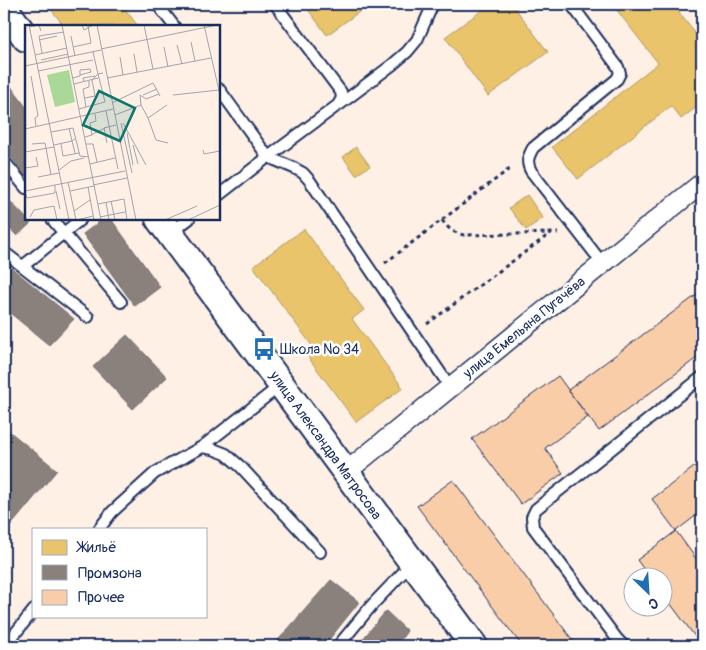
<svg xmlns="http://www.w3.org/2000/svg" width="706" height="650" font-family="Pangolin,sans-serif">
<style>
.homes{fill:#e9c46a;stroke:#ab9766}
.industry{fill:#8a817c;stroke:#696873}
.building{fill:#facda9;stroke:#1b2f5e}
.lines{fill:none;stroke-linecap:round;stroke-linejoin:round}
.lane-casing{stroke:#1b2f5e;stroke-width:14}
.street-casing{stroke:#1b2f5e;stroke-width:22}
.secondary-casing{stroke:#1b2f5e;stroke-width:30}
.path{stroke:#1b2f5e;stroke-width:3;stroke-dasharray:4 4;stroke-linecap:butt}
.lane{stroke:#fff;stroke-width:10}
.street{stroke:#fff;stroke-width:19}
.secondary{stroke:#fff;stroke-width:26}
.labels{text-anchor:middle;stroke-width:5;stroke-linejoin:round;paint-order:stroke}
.street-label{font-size:14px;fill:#1b2f5e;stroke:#fff}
.poi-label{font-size:14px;fill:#1b2f5e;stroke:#fff;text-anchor:start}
.inset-road{fill:none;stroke:#a3a3af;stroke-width:1}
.view{fill:#0f766e;fill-opacity:0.15;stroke:#0f766e;stroke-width:2.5}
.inset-edge{fill:none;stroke:#1b2f5e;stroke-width:2.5}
</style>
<rect width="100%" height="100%" fill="#fef0e5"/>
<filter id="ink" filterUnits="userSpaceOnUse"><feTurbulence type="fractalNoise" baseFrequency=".02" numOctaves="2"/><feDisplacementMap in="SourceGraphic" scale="10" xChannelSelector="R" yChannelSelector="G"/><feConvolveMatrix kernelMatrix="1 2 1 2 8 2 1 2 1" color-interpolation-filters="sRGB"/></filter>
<g filter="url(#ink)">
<path class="homes" d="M 47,4 L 121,4 L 138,26 L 64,26 Z
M 304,4 L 370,4 L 327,35 Z
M 491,4 L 512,4 L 548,52 L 488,96 L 445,37 Z
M 612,4 L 672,4 L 702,42 L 702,103 L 681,119 L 671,106 L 578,179 L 552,147 L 658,63 Z
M 356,147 L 370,166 L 356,175 L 343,157 Z
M 527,195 L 543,218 L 526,230 L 509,208 Z
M 304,229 L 364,310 L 352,319 L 403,388 L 356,422 L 308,357 L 316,351 L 253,266 Z"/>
<path class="industry" d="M 4,77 L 26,107 L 26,177 L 4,147 Z
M 4,195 L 31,223 L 17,236 L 4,222 Z
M 103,219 L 111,219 L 160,287 L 135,306 L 83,234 Z
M 4,262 L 74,319 L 49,345 L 4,308 Z
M 127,335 L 167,377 L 133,409 L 93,367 Z
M 4,427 L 57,470 L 4,534 Z
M 331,580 L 359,602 L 324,646 L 273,646 Z
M 386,611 L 407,631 L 396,646 L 357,646 Z"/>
<path class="building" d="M 702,291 L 702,354 L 599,431 L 568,390 Z
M 558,376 L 588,417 L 545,448 L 563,473 L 521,504 L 472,439 Z
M 702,461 L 702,511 L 676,531 L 652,499 Z
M 453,480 L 577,646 L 522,646 L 417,506 Z
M 676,531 L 702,567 L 702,646 L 664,595 L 664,578 L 650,578 L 637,560 Z"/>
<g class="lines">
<defs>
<path id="lane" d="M 157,4 L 174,26
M 571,4 L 618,67 L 620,73 L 617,79 L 533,148 C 528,157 526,162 531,171 L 603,264
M 219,89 L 268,157 L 294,168 L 303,173 L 310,181 L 450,387
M 339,105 L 392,65 L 407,52 L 417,40 L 433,4
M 4,161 L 26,188
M 219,195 L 268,157 L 338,105 L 342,98 L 341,92 L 275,4
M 52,219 L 121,302
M 170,233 L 189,219
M 4,252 L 88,317
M 23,266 L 81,219
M 202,447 L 213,449 L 226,454 L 241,467 L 320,552
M 99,529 L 112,512 L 155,473 L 202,447 L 281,385
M 5,646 L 34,610
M 338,646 L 372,605 L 412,563
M 624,646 L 617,639 L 533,527 L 532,517 L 536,509 L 702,377"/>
<path id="street" d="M 346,472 L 702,183"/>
<path id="secondary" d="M 4,7 L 26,38
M 159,219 L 474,646"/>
</defs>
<use href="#lane" class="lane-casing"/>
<use href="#street" class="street-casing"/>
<use href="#secondary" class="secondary-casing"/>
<path class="path" d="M 442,220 C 448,229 454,233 464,235 L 558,233
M 385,263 L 512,167
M 427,324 L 551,233"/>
<use href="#lane" class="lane"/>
<use href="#street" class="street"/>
<use href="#secondary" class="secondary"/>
</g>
</g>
<defs>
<symbol id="bus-bare" viewBox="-9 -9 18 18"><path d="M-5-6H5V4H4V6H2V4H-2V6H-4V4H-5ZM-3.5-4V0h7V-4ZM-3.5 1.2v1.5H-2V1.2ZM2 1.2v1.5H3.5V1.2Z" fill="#1f6fb2" stroke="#fff" stroke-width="2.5" paint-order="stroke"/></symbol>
</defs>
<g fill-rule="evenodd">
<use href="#bus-bare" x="248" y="333" width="32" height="32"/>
</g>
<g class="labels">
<g class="street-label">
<text transform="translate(524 327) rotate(-39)" y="5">улица Емельяна Пугачёва</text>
<text transform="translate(326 445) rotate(54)" y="5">улица Александра Матросова</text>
</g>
<g class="poi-label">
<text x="280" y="354">Школа № 34</text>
</g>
</g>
<g transform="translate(25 25)">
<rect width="195" height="195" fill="#fef0e5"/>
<path d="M 44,45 L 50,77 L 30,82 L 22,50 Z" fill="#a9d898"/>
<path class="inset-road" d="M 4,0 L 44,195M 37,0 L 76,195M 57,0 L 59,5 L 68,0M 72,0 L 111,195M 119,0 L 128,44M 179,0 L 195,70M 4,2 L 14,0 L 16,6M 46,11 L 50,31M 14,15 L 32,11M 166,17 L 170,36M 152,20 L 157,39M 48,22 L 66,18 L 63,1M 139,22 L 143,42M 76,24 L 192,0M 17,28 L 14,11 L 39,7M 109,29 L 112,47M 10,30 L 42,23M 95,32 L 98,50M 16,35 L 43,29M 0,41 L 76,25M 13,46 L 68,35M 6,51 L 13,91 L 10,93 L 11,101M 48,53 L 55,51 L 55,45 L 65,44 L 66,47 L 55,50M 82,53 L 186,33M 59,57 L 58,53 L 70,51M 49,59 L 73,53M 118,70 L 132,64M 148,70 L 194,65M 60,73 L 70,71 L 67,55 L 73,49 L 68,27M 87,78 L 128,58 L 135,71M 116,80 L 115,70 L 121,74 L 134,69M 142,80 L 123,93 L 131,115 L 143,118M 61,82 L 80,77 L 73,49 L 78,48M 54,84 L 61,82 L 58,64 L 64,62 L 64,56M 81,86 L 93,144M 90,90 L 116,80 L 123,93M 96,98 L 107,148M 98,98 L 121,140M 0,104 L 88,84M 26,107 L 48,103 L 55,131 L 64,132M 102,108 L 108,140M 66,110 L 80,103M 60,112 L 67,110 L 65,98 L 71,96 L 70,89M 82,118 L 79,103 L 91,100M 7,119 L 20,118 L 26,150M 36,119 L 38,131 L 54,128M 61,119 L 68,119 L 72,137M 29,120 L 47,116 L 44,103M 108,120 L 113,139M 178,125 L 179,129 L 195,126M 0,127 L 29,122M 50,128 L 47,116 L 51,113M 65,139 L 90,133M 0,143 L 13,141 L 11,132M 34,145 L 46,136 L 59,133M 13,152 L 34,148M 43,157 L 51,195M 68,160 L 102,153M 63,162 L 69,195M 0,166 L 100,146M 31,166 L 35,184M 45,166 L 69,161M 0,167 L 2,173 L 30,168 L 30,160M 86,176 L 90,195M 81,177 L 84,195M 73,179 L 99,174 L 102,195M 49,186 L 65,175M 5,192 L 9,185 L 29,181 L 32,195M 75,192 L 100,187M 52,195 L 68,191M 140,195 L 172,181M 163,195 L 195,180"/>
<path class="view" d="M 74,66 L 110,83 L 95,116 L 58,100 Z"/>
<rect width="195" height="195" class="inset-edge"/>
</g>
<rect width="706" height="650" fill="none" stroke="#fff" stroke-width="20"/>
<rect x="10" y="10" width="686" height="630" fill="none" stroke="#1b2f5e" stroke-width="2" filter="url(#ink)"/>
<rect x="32" y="528" width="175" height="90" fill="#ffffff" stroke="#a4acbf"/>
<rect x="42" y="540" width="25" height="15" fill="#e9c46a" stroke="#a4acbf"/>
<text x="78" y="552" font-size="15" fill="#1b2f5e">Жильё</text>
<rect x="42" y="565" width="25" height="15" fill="#8a817c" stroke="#a4acbf"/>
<text x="78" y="578" font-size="15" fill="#1b2f5e">Промзона</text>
<rect x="42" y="590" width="25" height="15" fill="#facda9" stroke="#a4acbf"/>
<text x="78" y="602" font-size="15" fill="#1b2f5e">Прочее</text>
<g transform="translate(648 592) rotate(155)"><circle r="24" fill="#ffffff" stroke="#a4acbf"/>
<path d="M0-4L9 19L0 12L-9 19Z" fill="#1f6fb2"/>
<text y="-8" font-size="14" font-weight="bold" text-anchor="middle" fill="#1b2f5e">С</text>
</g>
</svg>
